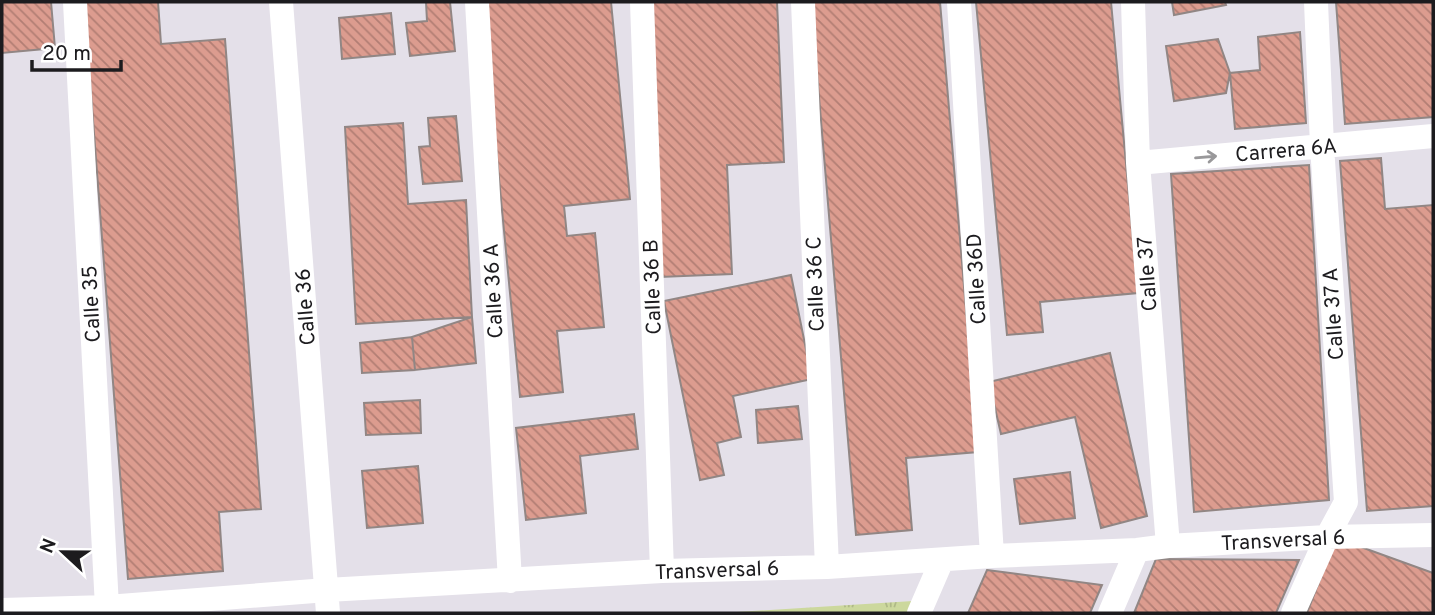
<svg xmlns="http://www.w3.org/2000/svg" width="1435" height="615" font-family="Overpass,sans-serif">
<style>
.grass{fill:url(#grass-tufts)}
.building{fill:url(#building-back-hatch);stroke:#918684;stroke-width:2}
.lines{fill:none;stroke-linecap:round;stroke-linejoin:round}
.minor{stroke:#fff;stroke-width:24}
.oneway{stroke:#99989a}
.labels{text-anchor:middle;stroke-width:5;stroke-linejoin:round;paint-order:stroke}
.street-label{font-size:21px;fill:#1c1b1e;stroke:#fff}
</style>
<defs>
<pattern id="grass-tufts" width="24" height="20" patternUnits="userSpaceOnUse" patternTransform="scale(1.75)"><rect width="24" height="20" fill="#ccd89d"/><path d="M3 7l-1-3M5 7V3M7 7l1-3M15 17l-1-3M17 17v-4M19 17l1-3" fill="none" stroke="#afb987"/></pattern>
<pattern id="building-back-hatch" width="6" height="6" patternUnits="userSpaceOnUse" patternTransform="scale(1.75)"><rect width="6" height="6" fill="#dc9c8f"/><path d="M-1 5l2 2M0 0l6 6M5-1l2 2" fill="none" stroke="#b27e74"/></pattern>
</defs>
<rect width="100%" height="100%" fill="#e4e0e9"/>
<path class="grass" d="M 913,601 L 908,613 L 721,613 Z"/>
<path class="building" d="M 2,2 L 51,2 L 55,48 L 2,53 Z
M 84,2 L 158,2 L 161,44 L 225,39 L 261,509 L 219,512 L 223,571 L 128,579 Z
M 426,2 L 450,2 L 455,51 L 410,56 L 406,23 L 427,21 Z
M 482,2 L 611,2 L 630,199 L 564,206 L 567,236 L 595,233 L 604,327 L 557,331 L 563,392 L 520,397 Z
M 649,2 L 777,2 L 784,162 L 727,165 L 732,274 L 660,277 Z
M 811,2 L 940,2 L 978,452 L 906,458 L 912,530 L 856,535 Z
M 976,2 L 1111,2 L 1138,293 L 1040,302 L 1043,332 L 1007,335 Z
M 1172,2 L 1225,2 L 1226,5 L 1174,15 Z
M 1336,2 L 1433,2 L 1433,117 L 1345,124 Z
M 391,13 L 395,54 L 342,59 L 339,18 Z
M 1300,32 L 1306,123 L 1235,129 L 1230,73 L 1260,70 L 1258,37 Z
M 1218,39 L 1230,73 L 1226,93 L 1174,101 L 1166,46 Z
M 456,116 L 462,181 L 423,184 L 419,147 L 430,146 L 428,118 Z
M 403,123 L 408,204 L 466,200 L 472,317 L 356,324 L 345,127 Z
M 1381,158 L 1385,209 L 1433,205 L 1433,506 L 1367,511 L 1340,161 Z
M 1309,165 L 1329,500 L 1194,512 L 1171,174 Z
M 791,275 L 812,379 L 733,396 L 741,437 L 717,443 L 724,475 L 700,480 L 664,301 Z
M 472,317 L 476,363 L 415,370 L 412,337 Z
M 412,337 L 415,370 L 362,373 L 360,343 Z
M 1110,353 L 1147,516 L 1101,528 L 1075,417 L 1001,434 L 989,382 Z
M 420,400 L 421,433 L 366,435 L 364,403 Z
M 798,406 L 802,439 L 758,443 L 756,410 Z
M 634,414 L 638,449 L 580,456 L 586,513 L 526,520 L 516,428 Z
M 418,466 L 423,523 L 367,528 L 362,471 Z
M 1070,472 L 1075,518 L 1020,524 L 1014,479 Z
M 1336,538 L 1433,573 L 1433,613 L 1307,613 Z
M 1156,559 L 1299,560 L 1276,613 L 1134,613 Z
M 987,570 L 1102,585 L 1090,613 L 968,613 Z"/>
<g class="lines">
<path class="minor" d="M 75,2 L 107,607
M 281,2 L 328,613
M 477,2 L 510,581
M 642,2 L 662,571
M 803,2 L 827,567
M 959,2 L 992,556
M 1133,2 L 1138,163 L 1168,546
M 1138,163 L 1433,136
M 2,610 L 107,607 L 327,590 L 662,571 L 827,567 L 992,556 L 1137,550 L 1168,546 L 1327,537 L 1433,535
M 919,613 L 942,560
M 1110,613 L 1137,550
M 1293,613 L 1327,537 L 1346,502 L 1322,146 L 1316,2"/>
</g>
<defs><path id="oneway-shaft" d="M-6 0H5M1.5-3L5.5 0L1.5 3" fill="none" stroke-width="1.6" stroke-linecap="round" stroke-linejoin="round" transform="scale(1.75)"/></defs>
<use class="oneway" href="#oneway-shaft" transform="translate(1206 157) rotate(-5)"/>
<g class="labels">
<g class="street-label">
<text transform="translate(1286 150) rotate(-5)" y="7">Carrera 6A</text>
<text transform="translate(1147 274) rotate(-94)" y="7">Calle 37</text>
<text transform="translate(976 279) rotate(-93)" y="7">Calle 36D</text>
<text transform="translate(815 284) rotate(-92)" y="7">Calle 36 C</text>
<text transform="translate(652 287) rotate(-92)" y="7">Calle 36 B</text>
<text transform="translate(493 291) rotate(-93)" y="7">Calle 36 A</text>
<text transform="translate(91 304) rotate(-93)" y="7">Calle 35</text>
<text transform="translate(305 307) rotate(-94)" y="7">Calle 36</text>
<text transform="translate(1333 314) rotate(-94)" y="7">Calle 37 A</text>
<text transform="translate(1283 540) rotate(-3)" y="7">Transversal 6</text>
<text transform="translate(717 570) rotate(-2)" y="7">Transversal 6</text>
</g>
</g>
<rect width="1435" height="615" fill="none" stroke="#1c1b1e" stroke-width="7"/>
<g transform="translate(63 552) rotate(292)" stroke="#ffffff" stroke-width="5" paint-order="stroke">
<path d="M0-5L12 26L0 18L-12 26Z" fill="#1c1b1e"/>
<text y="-10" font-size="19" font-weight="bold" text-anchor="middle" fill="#1c1b1e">N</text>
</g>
<path d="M32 60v10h89v-10" fill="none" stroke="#1c1b1e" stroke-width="3.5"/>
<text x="42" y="60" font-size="21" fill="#1c1b1e" stroke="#ffffff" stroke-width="5" paint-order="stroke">20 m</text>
</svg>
